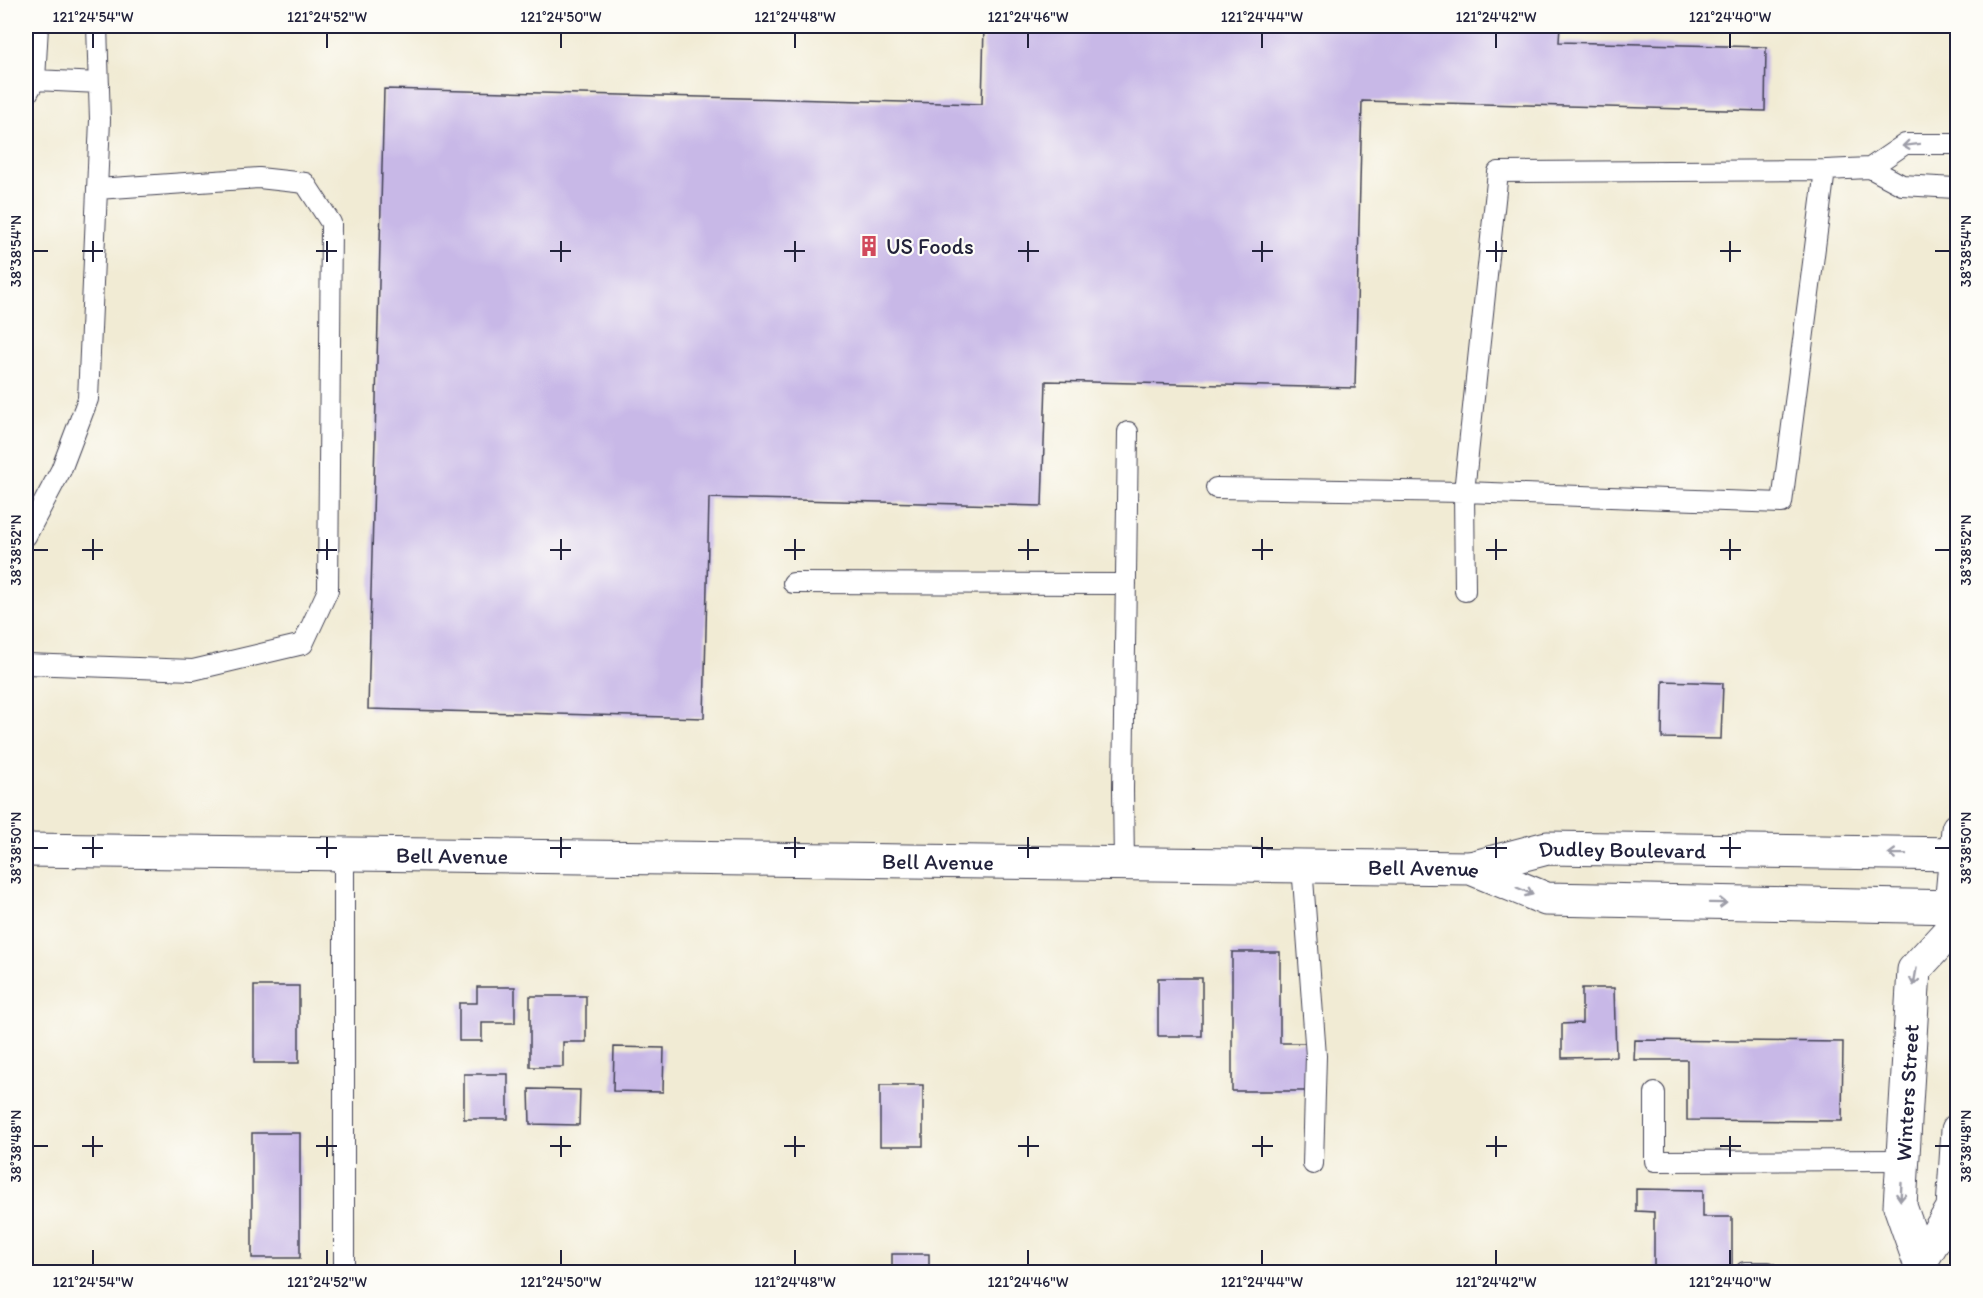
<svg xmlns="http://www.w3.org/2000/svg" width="1983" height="1298" font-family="Itim,sans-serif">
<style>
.building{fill:#c8b8e7}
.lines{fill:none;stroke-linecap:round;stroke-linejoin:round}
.service-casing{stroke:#414052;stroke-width:22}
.tertiary-casing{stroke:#414052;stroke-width:35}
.secondary-casing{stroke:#414052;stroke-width:35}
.service{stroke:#fff;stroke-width:20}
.tertiary{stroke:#fff;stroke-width:33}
.secondary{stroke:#fff;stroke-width:33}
.oneway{stroke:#9c9ca7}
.ticks{fill:none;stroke:#22223b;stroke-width:2}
.labels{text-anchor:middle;stroke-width:4.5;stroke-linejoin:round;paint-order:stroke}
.poi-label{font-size:22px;fill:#22223b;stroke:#fdfcf7;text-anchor:start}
.street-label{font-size:22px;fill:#22223b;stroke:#fdfcf7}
.neatline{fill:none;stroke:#22223b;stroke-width:2}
.ticks-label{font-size:15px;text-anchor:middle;fill:#22223b}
</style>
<rect width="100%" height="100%" fill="#fdfcf7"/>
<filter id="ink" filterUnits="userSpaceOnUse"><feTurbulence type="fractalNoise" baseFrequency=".0167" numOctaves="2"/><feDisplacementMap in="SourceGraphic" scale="12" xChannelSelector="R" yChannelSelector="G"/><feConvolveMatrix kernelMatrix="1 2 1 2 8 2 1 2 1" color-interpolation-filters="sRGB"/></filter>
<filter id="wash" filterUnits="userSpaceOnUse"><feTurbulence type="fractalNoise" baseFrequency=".008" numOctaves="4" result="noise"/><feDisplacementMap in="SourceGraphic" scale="24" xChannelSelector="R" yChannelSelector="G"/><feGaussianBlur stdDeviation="1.35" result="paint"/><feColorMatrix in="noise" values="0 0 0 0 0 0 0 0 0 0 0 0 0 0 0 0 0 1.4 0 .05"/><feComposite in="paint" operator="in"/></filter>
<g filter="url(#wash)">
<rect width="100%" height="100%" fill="#f1ebd4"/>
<g id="blocks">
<path class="building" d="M 984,26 L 1560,26 L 1559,42 L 1766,47 L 1765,111 L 1362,101 L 1355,388 L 1046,381 L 1042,506 L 709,498 L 704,718 L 368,709 L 384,89 L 982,104 Z
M 1663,681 L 1723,683 L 1721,739 L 1662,738 Z
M 1232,952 L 1280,952 L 1280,1043 L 1308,1043 L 1308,1091 L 1232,1091 Z
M 1158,978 L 1202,978 L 1202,1036 L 1158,1036 Z
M 254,986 L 299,986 L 299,1063 L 254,1063 Z
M 477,987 L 515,987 L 515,1023 L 482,1023 L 482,1041 L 459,1041 L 459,1003 L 477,1003 Z
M 1582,988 L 1614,988 L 1616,1057 L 1562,1058 L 1562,1024 L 1582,1023 Z
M 530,996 L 586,996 L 586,1042 L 563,1042 L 563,1067 L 530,1067 Z
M 1635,1040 L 1843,1042 L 1842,1121 L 1687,1120 L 1687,1060 L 1634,1060 Z
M 614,1047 L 664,1048 L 663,1092 L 613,1091 Z
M 464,1074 L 508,1074 L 508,1119 L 464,1119 Z
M 880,1085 L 923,1085 L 923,1146 L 880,1146 Z
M 529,1089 L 580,1090 L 579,1125 L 530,1124 Z
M 252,1133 L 300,1133 L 300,1258 L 252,1258 Z
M 1636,1189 L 1703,1190 L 1703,1217 L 1732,1217 L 1732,1272 L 1654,1272 L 1654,1212 L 1636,1211 Z
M 892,1254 L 929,1254 L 929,1272 L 892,1272 Z"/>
</g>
</g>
<g filter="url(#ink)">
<use href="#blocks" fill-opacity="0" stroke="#414052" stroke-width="1.5"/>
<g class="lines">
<defs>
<path id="service" d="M 35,80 L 99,83
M 26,96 L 35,80 L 38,26
M 1870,168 L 1902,185 L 1955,188 L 1958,185
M 1216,488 L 1464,492 L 1782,503 L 1825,170
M 26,536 L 61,470 L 88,399 L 100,120 L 97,26
M 793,583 L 1126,584
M 1465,591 L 1464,492 L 1498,172 L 1825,170 L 1870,168 L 1905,144 L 1955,144 L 1958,146
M 26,664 L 193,670 L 303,644 L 328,590 L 331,223 L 305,183 L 259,178 L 97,189
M 344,855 L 344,1272
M 1124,864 L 1123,790 L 1128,432
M 1302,865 L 1316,1056 L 1313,1164
M 1655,1093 L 1655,1161 L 1902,1160
M 1745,1272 L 1768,1272"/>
<path id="tertiary" d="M 1951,907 L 1958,829"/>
<g id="secondary">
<path id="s1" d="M 26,850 L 1471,868 L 1546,899 L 1958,907"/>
<path id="s2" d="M 1471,868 L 1547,848 L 1958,854"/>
<path d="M 1920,1263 L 1953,1208 L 1958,1130"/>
<path id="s3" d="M 1920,1272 L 1920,1263 L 1900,1206 L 1914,970 L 1949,932"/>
</g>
</defs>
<use href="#service" class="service-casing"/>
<use href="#tertiary" class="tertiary-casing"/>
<use href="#secondary" class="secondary-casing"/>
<use href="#service" class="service"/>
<use href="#tertiary" class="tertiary"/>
<use href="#secondary" class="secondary"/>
</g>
<defs><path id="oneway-shaft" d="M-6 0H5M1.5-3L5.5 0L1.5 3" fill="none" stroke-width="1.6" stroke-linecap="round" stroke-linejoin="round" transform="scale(1.5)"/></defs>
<g class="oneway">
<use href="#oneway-shaft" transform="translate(1911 145) rotate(173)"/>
<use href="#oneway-shaft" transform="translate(1897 854) rotate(-179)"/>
<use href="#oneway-shaft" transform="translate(1525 891) rotate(23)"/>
<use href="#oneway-shaft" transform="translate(1718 903) rotate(1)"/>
<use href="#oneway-shaft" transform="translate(1915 977) rotate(100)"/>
<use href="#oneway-shaft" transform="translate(1901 1192) rotate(93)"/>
</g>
</g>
<path class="ticks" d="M 93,33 L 93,48M 327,33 L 327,48M 561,33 L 561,48M 795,33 L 795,48M 1028,33 L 1028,48M 1262,33 L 1262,48M 1496,33 L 1496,48M 1730,33 L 1730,48M 93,241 L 93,262M 327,241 L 327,262M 561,241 L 561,262M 795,241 L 795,262M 1028,241 L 1028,262M 1262,241 L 1262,262M 1496,241 L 1496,262M 1730,241 L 1730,262M 33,251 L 48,251M 82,251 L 103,251M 316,251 L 337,251M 550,251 L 571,251M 784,251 L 805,251M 1018,251 L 1039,251M 1252,251 L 1273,251M 1486,251 L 1507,251M 1720,251 L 1741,251M 1935,251 L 1950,251M 93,539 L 93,560M 327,539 L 327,560M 561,539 L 561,560M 795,539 L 795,560M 1028,539 L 1028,560M 1262,539 L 1262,560M 1496,539 L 1496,560M 1730,539 L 1730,560M 33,550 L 48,550M 82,550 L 103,550M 316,550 L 337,550M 550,550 L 571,550M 784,550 L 805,550M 1018,550 L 1039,550M 1252,550 L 1273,550M 1486,550 L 1507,550M 1720,550 L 1741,550M 1935,550 L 1950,550M 93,837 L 93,858M 327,837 L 327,858M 561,837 L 561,858M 795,837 L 795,858M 1028,837 L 1028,858M 1262,837 L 1262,858M 1496,837 L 1496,858M 1730,837 L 1730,858M 33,848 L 48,848M 82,848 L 103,848M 316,848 L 337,848M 550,848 L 571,848M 784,848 L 805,848M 1018,848 L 1039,848M 1252,848 L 1273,848M 1486,848 L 1507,848M 1720,848 L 1741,848M 1935,848 L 1950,848M 93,1136 L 93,1157M 327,1136 L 327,1157M 561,1136 L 561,1157M 795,1136 L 795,1157M 1028,1136 L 1028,1157M 1262,1136 L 1262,1157M 1496,1136 L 1496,1157M 1730,1136 L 1730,1157M 33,1146 L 48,1146M 82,1146 L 103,1146M 316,1146 L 337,1146M 550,1146 L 571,1146M 784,1146 L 805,1146M 1018,1146 L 1039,1146M 1252,1146 L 1273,1146M 1486,1146 L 1507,1146M 1720,1146 L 1741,1146M 1935,1146 L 1950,1146M 93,1250 L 93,1265M 327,1250 L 327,1265M 561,1250 L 561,1265M 795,1250 L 795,1265M 1028,1250 L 1028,1265M 1262,1250 L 1262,1265M 1496,1250 L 1496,1265M 1730,1250 L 1730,1265"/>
<defs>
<symbol id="building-bare" viewBox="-9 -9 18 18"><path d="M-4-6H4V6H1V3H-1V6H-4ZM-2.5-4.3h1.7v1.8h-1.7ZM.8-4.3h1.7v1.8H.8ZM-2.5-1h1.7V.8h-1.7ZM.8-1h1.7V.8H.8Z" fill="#d1495b" stroke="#fdfcf7" stroke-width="2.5" paint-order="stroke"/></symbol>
</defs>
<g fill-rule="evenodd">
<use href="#building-bare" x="854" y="231" width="30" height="30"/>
</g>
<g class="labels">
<g class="poi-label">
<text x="886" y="254">US Foods</text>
</g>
<g class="street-label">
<text dy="8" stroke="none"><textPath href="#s2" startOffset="154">Dudley Boulevard</textPath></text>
<text dy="8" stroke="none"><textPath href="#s1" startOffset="426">Bell Avenue</textPath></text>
<text dy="8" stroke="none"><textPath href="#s1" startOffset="912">Bell Avenue</textPath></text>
<text dy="8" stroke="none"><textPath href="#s1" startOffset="1398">Bell Avenue</textPath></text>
<text dy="8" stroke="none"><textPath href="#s3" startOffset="183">Winters Street</textPath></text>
</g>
</g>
<rect width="1983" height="1298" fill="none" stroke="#fdfcf7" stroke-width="66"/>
<rect x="33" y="33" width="1917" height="1232" class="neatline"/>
<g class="ticks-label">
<text x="93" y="22">121°24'54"W</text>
<text x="327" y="22">121°24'52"W</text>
<text x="561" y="22">121°24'50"W</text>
<text x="795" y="22">121°24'48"W</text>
<text x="1028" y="22">121°24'46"W</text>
<text x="1262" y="22">121°24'44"W</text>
<text x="1496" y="22">121°24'42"W</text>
<text x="1730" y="22">121°24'40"W</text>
<text transform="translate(16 251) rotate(-90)" y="5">38°38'54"N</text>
<text transform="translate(1966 251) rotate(-90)" y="5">38°38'54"N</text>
<text transform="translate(16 550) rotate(-90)" y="5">38°38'52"N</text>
<text transform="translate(1966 550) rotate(-90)" y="5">38°38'52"N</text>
<text transform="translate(16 848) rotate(-90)" y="5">38°38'50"N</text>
<text transform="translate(1966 848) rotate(-90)" y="5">38°38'50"N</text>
<text transform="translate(16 1146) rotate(-90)" y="5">38°38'48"N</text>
<text transform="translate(1966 1146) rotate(-90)" y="5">38°38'48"N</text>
<text x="93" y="1287">121°24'54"W</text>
<text x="327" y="1287">121°24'52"W</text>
<text x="561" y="1287">121°24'50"W</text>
<text x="795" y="1287">121°24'48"W</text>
<text x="1028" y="1287">121°24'46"W</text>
<text x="1262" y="1287">121°24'44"W</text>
<text x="1496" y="1287">121°24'42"W</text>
<text x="1730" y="1287">121°24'40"W</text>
</g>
</svg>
